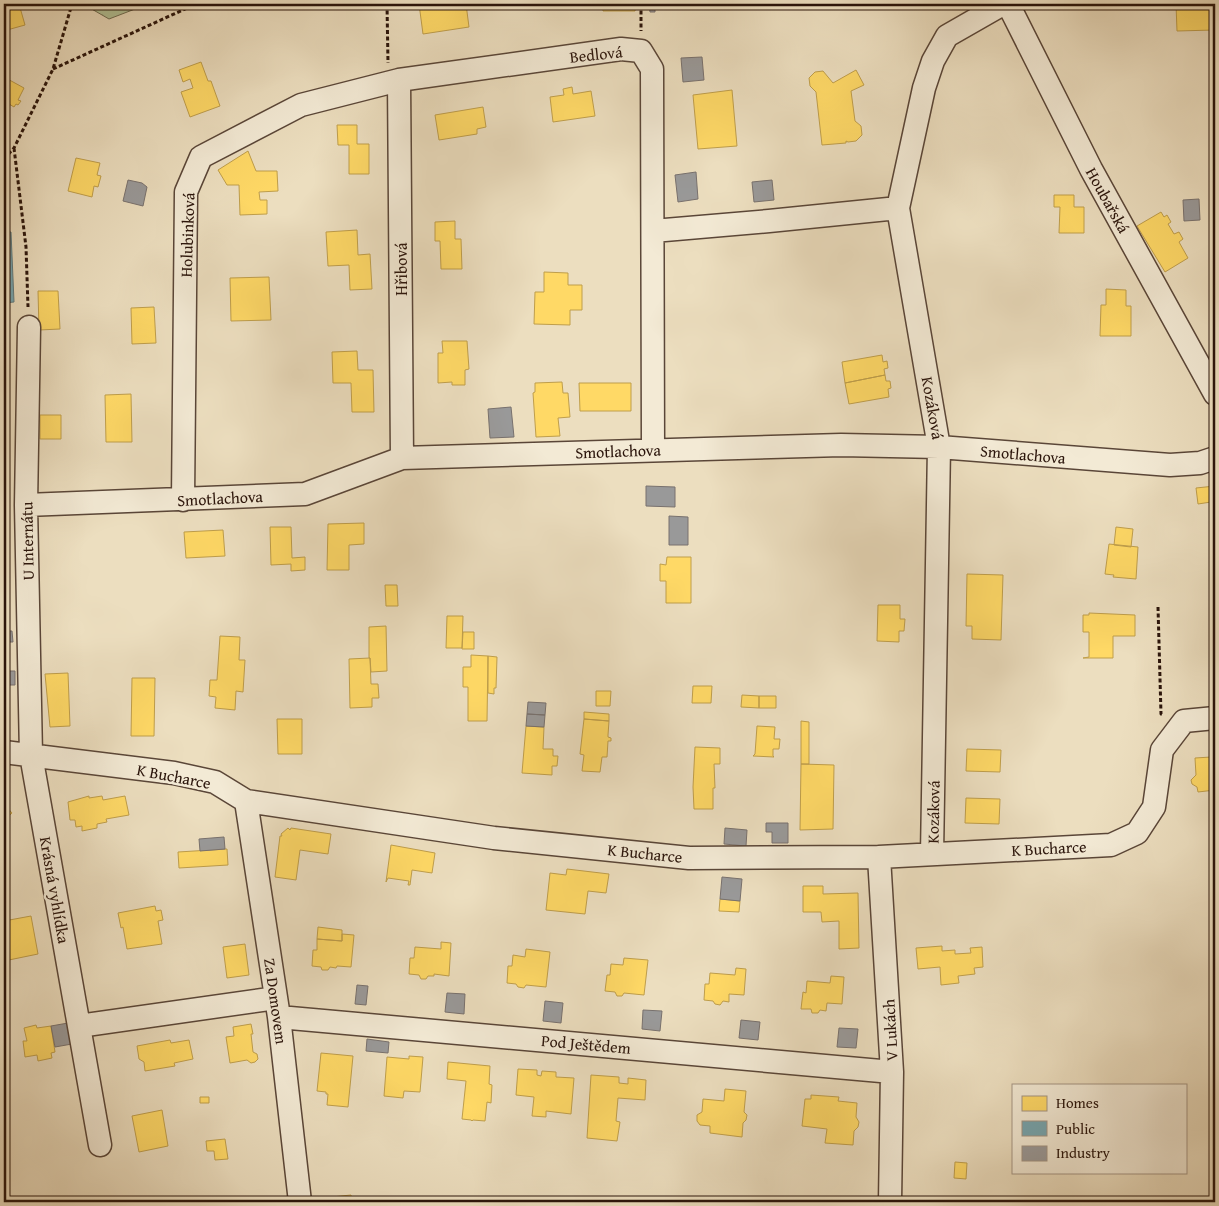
<svg xmlns="http://www.w3.org/2000/svg" width="1219" height="1206" font-family="'Gentium Book Plus',serif">
<style>
.forest{fill:url(#forest-firs);stroke:#6e6b51}
.homes{fill:#ffd966;stroke:#bf9e4b}
.public{fill:#76a5af;stroke:#5f7a7e}
.industry{fill:#999;stroke:#78716e}
.lines{fill:none;stroke-linecap:round;stroke-linejoin:round}
.street-casing{stroke:#5a4638;stroke-width:25}
.path{stroke:#2a140b;stroke-width:3;stroke-dasharray:4 2.5;stroke-linecap:butt}
.street{stroke:#f3ead5;stroke-width:22}
.labels{text-anchor:middle;stroke-width:5;stroke-linejoin:round;paint-order:stroke}
.street-label{font-size:16px;fill:#2a140b;stroke:#f3ead5}
</style>
<defs>
<pattern id="forest-firs" width="22" height="20" patternUnits="userSpaceOnUse" patternTransform="scale(1.25)"><rect width="22" height="20" fill="#b1c297"/><path d="M5 1l3.5 6h-7zM16 11l3.5 6h-7z" fill="#98a681"/></pattern>
</defs>
<rect width="100%" height="100%" fill="#ecdebf"/>
<filter id="stains"><feTurbulence type="fractalNoise" baseFrequency=".004" numOctaves="4"/><feColorMatrix values="0 0 0 0 .2 0 0 0 0 .09 0 0 0 0 .02 0 0 0 .5 -.17"/></filter>
<radialGradient id="worn" r=".72"><stop offset=".6" stop-color="#630" stop-opacity="0"/><stop offset="1" stop-color="#630" stop-opacity=".3"/></radialGradient>
<path class="forest" d="M 83,4 L 148,4 L 109,19 Z"/>
<path class="homes" d="M 4,4 L 19,4 L 25,25 L 7,30 L 4,17 Z
M 419,4 L 466,4 L 469,27 L 423,34 Z
M 603,4 L 636,4 L 635,11 L 603,11 Z
M 1176,4 L 1213,4 L 1214,10 L 1215,11 L 1214,30 L 1177,31 Z
M 201,62 L 208,81 L 211,81 L 220,106 L 190,117 L 181,92 L 193,88 L 190,79 L 183,82 L 179,70 Z
M 856,70 L 864,85 L 851,91 L 855,121 L 861,126 L 862,135 L 856,141 L 848,142 L 846,141 L 846,143 L 822,145 L 816,92 L 810,86 L 809,78 L 815,72 L 823,71 L 833,83 Z
M 4,77 L 24,88 L 18,100 L 21,101 L 18,105 L 16,104 L 14,107 L 4,101 Z
M 572,87 L 573,94 L 591,91 L 595,116 L 553,122 L 550,97 L 564,95 L 563,89 Z
M 732,90 L 737,146 L 698,149 L 693,95 Z
M 483,107 L 486,127 L 477,129 L 477,134 L 439,140 L 435,115 Z
M 337,125 L 357,125 L 357,144 L 369,144 L 369,174 L 349,174 L 349,145 L 338,145 Z
M 248,151 L 256,171 L 277,171 L 278,191 L 259,192 L 260,200 L 267,200 L 267,214 L 240,215 L 239,185 L 227,185 L 218,170 Z
M 76,158 L 100,163 L 97,175 L 101,176 L 98,187 L 94,186 L 92,197 L 68,191 Z
M 1054,195 L 1074,195 L 1074,207 L 1084,207 L 1084,233 L 1059,233 L 1060,207 L 1054,207 Z
M 1161,212 L 1164,217 L 1167,215 L 1171,222 L 1168,224 L 1174,234 L 1179,232 L 1183,239 L 1179,242 L 1188,258 L 1165,272 L 1137,226 Z
M 455,221 L 455,239 L 461,239 L 462,269 L 441,269 L 440,241 L 435,241 L 435,222 Z
M 357,230 L 358,255 L 370,254 L 372,289 L 350,290 L 349,265 L 328,266 L 326,232 Z
M 544,272 L 568,273 L 568,285 L 582,285 L 582,310 L 570,310 L 570,325 L 534,324 L 535,292 L 544,292 Z
M 269,277 L 271,320 L 231,321 L 230,278 Z
M 1106,289 L 1126,290 L 1126,306 L 1131,306 L 1131,336 L 1100,336 L 1101,305 L 1106,305 Z
M 38,291 L 58,291 L 60,329 L 39,330 Z
M 154,307 L 156,343 L 132,344 L 131,308 Z
M 442,341 L 467,341 L 469,369 L 465,370 L 465,385 L 452,385 L 452,382 L 438,383 L 438,353 L 443,353 Z
M 357,351 L 358,370 L 373,370 L 374,412 L 352,412 L 351,383 L 333,383 L 332,352 Z
M 882,355 L 883,362 L 887,361 L 888,368 L 884,369 L 885,375 L 845,383 L 842,362 Z
M 885,375 L 886,381 L 890,381 L 891,388 L 888,389 L 889,397 L 849,404 L 845,383 Z
M 562,382 L 563,393 L 568,393 L 570,417 L 558,418 L 560,436 L 536,437 L 533,393 L 535,392 L 535,383 Z
M 579,383 L 631,383 L 631,411 L 580,411 Z
M 131,394 L 132,442 L 106,442 L 105,395 Z
M 40,415 L 61,415 L 61,439 L 40,439 Z
M 4,441 L 7,441 L 8,486 L 4,486 Z
M 1215,486 L 1215,538 L 1211,502 L 1198,504 L 1196,488 Z
M 364,523 L 364,544 L 349,545 L 349,570 L 327,570 L 328,524 Z
M 270,527 L 291,527 L 292,558 L 305,557 L 305,570 L 291,571 L 291,564 L 271,565 Z
M 1116,527 L 1133,529 L 1131,547 L 1114,545 Z
M 223,530 L 225,556 L 186,558 L 184,532 Z
M 1109,544 L 1138,547 L 1136,579 L 1113,577 L 1114,575 L 1105,574 Z
M 667,557 L 691,557 L 691,603 L 666,603 L 666,581 L 660,581 L 660,564 L 666,565 Z
M 967,574 L 1003,575 L 1001,640 L 972,639 L 972,626 L 966,626 Z
M 385,585 L 397,585 L 398,606 L 386,606 Z
M 878,605 L 900,605 L 900,619 L 905,619 L 904,631 L 899,631 L 899,642 L 877,641 Z
M 1089,613 L 1135,615 L 1135,636 L 1113,636 L 1113,658 L 1083,658 L 1089,657 L 1089,632 L 1083,632 L 1083,615 L 1089,615 Z
M 447,616 L 463,616 L 462,648 L 446,648 Z
M 386,626 L 387,671 L 371,672 L 370,658 L 369,658 L 369,627 Z
M 463,632 L 474,632 L 474,649 L 462,649 Z
M 220,636 L 240,637 L 239,660 L 245,660 L 243,692 L 236,691 L 235,710 L 215,708 L 216,697 L 209,696 L 210,680 L 217,680 Z
M 471,655 L 488,656 L 487,721 L 468,721 L 468,687 L 463,687 L 463,667 L 471,667 Z
M 488,656 L 497,657 L 496,688 L 494,688 L 494,694 L 488,693 Z
M 370,658 L 371,684 L 378,684 L 379,698 L 372,698 L 372,707 L 350,708 L 349,659 Z
M 68,673 L 70,726 L 50,727 L 45,674 Z
M 132,678 L 155,678 L 154,736 L 131,736 Z
M 693,686 L 712,686 L 711,703 L 692,703 Z
M 596,691 L 611,691 L 610,706 L 596,706 Z
M 742,695 L 759,696 L 759,708 L 741,707 Z
M 759,696 L 776,696 L 776,708 L 759,708 Z
M 584,712 L 609,714 L 609,721 L 584,719 Z
M 277,719 L 302,719 L 302,754 L 278,754 Z
M 584,719 L 609,721 L 608,735 L 608,737 L 611,738 L 611,741 L 608,741 L 607,757 L 602,757 L 600,772 L 582,771 L 584,755 L 580,754 Z
M 801,721 L 809,722 L 809,764 L 801,764 Z
M 526,726 L 544,727 L 543,749 L 553,749 L 553,756 L 558,756 L 557,766 L 552,766 L 552,775 L 522,773 Z
M 757,726 L 775,727 L 774,739 L 780,739 L 779,749 L 773,749 L 773,756 L 774,757 L 753,756 L 755,754 Z
M 695,747 L 720,748 L 720,764 L 714,764 L 715,788 L 713,788 L 713,809 L 694,809 L 693,787 Z
M 967,749 L 1001,750 L 1000,772 L 966,771 Z
M 1215,751 L 1215,790 L 1198,792 L 1197,787 L 1192,784 L 1191,780 L 1196,775 L 1195,758 L 1211,757 L 1210,752 Z
M 801,764 L 834,765 L 833,829 L 800,830 Z
M 89,796 L 89,798 L 102,796 L 103,800 L 125,796 L 129,815 L 106,819 L 107,822 L 97,824 L 97,828 L 82,831 L 82,826 L 76,827 L 75,820 L 70,820 L 68,802 Z
M 966,798 L 1000,799 L 999,824 L 965,823 Z
M 4,804 L 12,813 L 4,820 Z
M 288,828 L 290,830 L 291,828 L 331,834 L 328,854 L 300,850 L 296,880 L 275,877 L 280,836 L 282,836 L 281,834 Z
M 391,845 L 435,853 L 432,873 L 412,870 L 410,885 L 408,885 L 409,881 L 388,878 L 386,882 Z
M 227,849 L 228,865 L 179,868 L 178,852 Z
M 567,869 L 609,874 L 606,893 L 588,891 L 585,914 L 546,910 L 550,873 L 566,875 Z
M 803,886 L 823,886 L 823,894 L 858,893 L 859,948 L 839,949 L 839,921 L 822,922 L 821,912 L 803,912 Z
M 720,899 L 740,901 L 739,912 L 719,911 Z
M 155,906 L 156,911 L 161,910 L 163,920 L 158,921 L 162,944 L 127,949 L 123,927 L 121,928 L 118,913 Z
M 31,916 L 38,954 L 4,961 L 4,921 Z
M 318,927 L 342,930 L 342,941 L 317,939 Z
M 342,934 L 354,935 L 351,967 L 337,966 L 336,968 L 330,967 L 328,970 L 322,970 L 321,967 L 312,966 L 313,950 L 317,950 L 317,939 L 342,941 Z
M 441,942 L 451,943 L 449,976 L 434,974 L 434,976 L 428,976 L 426,979 L 421,979 L 419,975 L 409,974 L 410,958 L 414,958 L 415,947 L 441,949 Z
M 245,944 L 249,975 L 227,978 L 223,947 Z
M 942,946 L 942,951 L 955,950 L 955,954 L 971,953 L 970,948 L 982,947 L 983,967 L 974,968 L 975,974 L 958,976 L 959,983 L 941,985 L 940,967 L 918,969 L 916,948 Z
M 526,949 L 550,952 L 546,987 L 526,985 L 524,988 L 518,987 L 516,984 L 507,983 L 508,966 L 512,966 L 513,955 L 525,957 Z
M 624,958 L 648,960 L 644,995 L 624,993 L 622,996 L 617,996 L 615,992 L 605,991 L 607,975 L 610,975 L 611,964 L 623,965 Z
M 736,968 L 746,969 L 744,995 L 729,994 L 729,1002 L 723,1001 L 720,1005 L 715,1004 L 713,1001 L 704,1000 L 705,984 L 709,984 L 710,973 L 735,975 Z
M 831,976 L 844,977 L 842,1004 L 827,1003 L 826,1011 L 820,1010 L 818,1013 L 812,1013 L 811,1009 L 801,1009 L 803,992 L 806,993 L 807,981 L 830,983 Z
M 251,1024 L 253,1034 L 251,1034 L 253,1052 L 257,1054 L 258,1059 L 255,1062 L 251,1063 L 247,1060 L 230,1063 L 226,1037 L 234,1036 L 233,1027 Z
M 36,1025 L 37,1028 L 51,1026 L 55,1052 L 51,1053 L 52,1058 L 38,1061 L 37,1055 L 25,1057 L 23,1041 L 27,1041 L 24,1028 Z
M 170,1040 L 171,1043 L 189,1040 L 193,1059 L 174,1063 L 175,1066 L 145,1071 L 144,1062 L 139,1059 L 137,1046 Z
M 321,1053 L 353,1056 L 348,1107 L 327,1105 L 328,1094 L 326,1094 L 326,1092 L 317,1091 Z
M 409,1056 L 423,1057 L 420,1092 L 404,1091 L 403,1098 L 384,1096 L 387,1057 L 409,1059 Z
M 448,1062 L 490,1066 L 489,1084 L 492,1085 L 491,1103 L 487,1102 L 485,1121 L 473,1120 L 472,1121 L 471,1120 L 462,1119 L 466,1081 L 447,1079 Z
M 518,1069 L 537,1070 L 537,1075 L 541,1076 L 542,1071 L 556,1072 L 556,1077 L 574,1078 L 571,1114 L 546,1111 L 546,1117 L 532,1116 L 534,1097 L 516,1095 Z
M 591,1075 L 619,1077 L 619,1083 L 628,1084 L 628,1078 L 646,1080 L 645,1100 L 618,1098 L 616,1121 L 620,1122 L 617,1141 L 587,1138 Z
M 725,1089 L 746,1091 L 744,1112 L 747,1115 L 746,1120 L 743,1123 L 742,1137 L 710,1133 L 710,1126 L 700,1125 L 697,1121 L 697,1115 L 702,1112 L 703,1099 L 724,1101 Z
M 811,1095 L 839,1097 L 838,1101 L 857,1103 L 856,1117 L 859,1122 L 858,1127 L 854,1131 L 853,1145 L 825,1143 L 827,1129 L 802,1126 L 805,1099 L 811,1099 Z
M 200,1097 L 209,1097 L 209,1103 L 200,1103 Z
M 162,1110 L 168,1146 L 139,1152 L 132,1116 Z
M 225,1139 L 228,1159 L 215,1160 L 214,1151 L 207,1151 L 206,1141 Z
M 955,1162 L 967,1163 L 966,1179 L 954,1178 Z
M 351,1195 L 352,1202 L 322,1202 L 322,1198 Z
M 149,1200 L 161,1200 L 161,1202 L 149,1202 Z"/>
<path class="public" d="M 4,232 L 11,232 L 14,302 L 4,303 Z"/>
<path class="industry" d="M 649,4 L 655,4 L 655,12 L 650,12 Z
M 702,57 L 704,80 L 683,82 L 681,58 Z
M 696,172 L 698,199 L 678,202 L 675,175 Z
M 128,180 L 142,183 L 147,187 L 143,206 L 123,201 Z
M 772,180 L 774,200 L 754,202 L 752,182 Z
M 1199,199 L 1200,220 L 1184,221 L 1183,200 Z
M 511,407 L 514,437 L 490,438 L 488,409 Z
M 646,486 L 675,487 L 675,507 L 646,506 Z
M 669,516 L 688,517 L 688,545 L 669,545 Z
M 4,631 L 12,631 L 13,642 L 4,642 Z
M 4,671 L 15,671 L 15,685 L 4,685 Z
M 528,702 L 546,703 L 545,715 L 527,714 Z
M 527,714 L 545,715 L 544,727 L 526,726 Z
M 766,823 L 788,823 L 788,843 L 772,843 L 772,832 L 766,832 Z
M 725,828 L 747,830 L 746,846 L 724,844 Z
M 224,837 L 225,849 L 200,851 L 199,839 Z
M 722,877 L 742,879 L 740,901 L 720,899 Z
M 357,985 L 368,986 L 366,1005 L 355,1004 Z
M 447,993 L 465,994 L 464,1014 L 445,1012 Z
M 545,1001 L 563,1003 L 561,1023 L 543,1021 Z
M 643,1010 L 662,1011 L 660,1031 L 642,1029 Z
M 741,1020 L 760,1022 L 758,1040 L 739,1038 Z
M 68,1023 L 72,1044 L 55,1047 L 51,1026 Z
M 839,1028 L 858,1029 L 856,1048 L 837,1047 Z
M 367,1039 L 389,1042 L 388,1053 L 366,1051 Z"/>
<g class="lines">
<defs>
<path id="street" d="M 1008,4 L 1091,169 L 1215,394
M 399,80 L 402,458
M 653,231 L 769,221 L 898,208
M 29,327 L 26,505 L 31,755 L 100,1145
M 183,500 L 186,192 L 201,157 L 301,105 L 399,80 L 621,49 L 641,51 L 652,69 L 653,450
M 26,505 L 305,494 L 402,458 L 841,445 L 939,447 L 1170,465 L 1200,463 L 1215,458
M 4,752 L 174,773 L 215,782 L 246,801 L 494,838 L 689,858 L 879,857 L 1111,845 L 1137,833 L 1154,807 L 1162,750 L 1184,721 L 1215,718
M 246,801 L 279,1017 L 300,1202
M 932,854 L 939,447 L 898,208 L 924,88 L 933,61 L 947,36 L 1003,4
M 879,857 L 892,1072 L 890,1202
M 279,1017 L 892,1072
M 79,1026 L 276,998"/>
</defs>
<use href="#street" class="street-casing"/>
<path class="path" d="M 387,4 L 388,63
M 641,4 L 641,31
M 53,69 L 196,4
M 14,148 L 26,247 L 28,307
M 4,159 L 14,148 L 53,69 L 72,4
M 1158,607 L 1161,714 L 1164,715"/>
<use href="#street" class="street"/>
</g>
<g class="labels">
<g class="street-label">
<text transform="translate(596 54) rotate(-6)" y="6">Bedlová</text>
<text transform="translate(1108 200) rotate(61)" y="6">Houbařská</text>
<text transform="translate(187 235) rotate(-88)" y="6">Holubinková</text>
<text transform="translate(401 269) rotate(-90)" y="6">Hřibová</text>
<text transform="translate(933 408) rotate(80)" y="6">Kozáková</text>
<text transform="translate(618 451) rotate(-2)" y="6">Smotlachova</text>
<text transform="translate(1023 454) rotate(5)" y="6">Smotlachova</text>
<text transform="translate(220 498) rotate(-3)" y="6">Smotlachova</text>
<text transform="translate(27 541) rotate(-91)" y="6">U Internátu</text>
<text transform="translate(174 776) rotate(11)" y="6">K Bucharce</text>
<text transform="translate(933 812) rotate(-89)" y="6">Kozáková</text>
<text transform="translate(1049 848) rotate(-3)" y="6">K Bucharce</text>
<text transform="translate(645 853) rotate(6)" y="6">K Bucharce</text>
<text transform="translate(55 890) rotate(80)" y="6">Krásná vyhlídka</text>
<text transform="translate(276 1001) rotate(82)" y="6">Za Domovem</text>
<text transform="translate(890 1030) rotate(-93)" y="6">V Lukách</text>
<text transform="translate(586 1044) rotate(5)" y="6">Pod Ještědem</text>
</g>
</g>
<rect width="1219" height="1206" fill="none" stroke="#ecdebf" stroke-width="20"/>
<rect x="5" y="5" width="1209" height="1196" fill="none" stroke="#2a140b" stroke-width="2.5"/>
<rect x="10" y="10" width="1199" height="1186" fill="none" stroke="#2a140b"/>
<rect x="1012" y="1084" width="175" height="90" fill="#f3ead5" stroke="#a39484"/>
<rect x="1022" y="1096" width="25" height="15" fill="#ffd966" stroke="#a39484"/>
<text x="1056" y="1108" font-size="15" fill="#2a140b">Homes</text>
<rect x="1022" y="1121" width="25" height="15" fill="#76a5af" stroke="#a39484"/>
<text x="1056" y="1134" font-size="15" fill="#2a140b">Public</text>
<rect x="1022" y="1146" width="25" height="15" fill="#999999" stroke="#a39484"/>
<text x="1056" y="1158" font-size="15" fill="#2a140b">Industry</text>
<rect width="100%" height="100%" filter="url(#stains)"/>
<rect width="100%" height="100%" fill="url(#worn)"/>
</svg>
